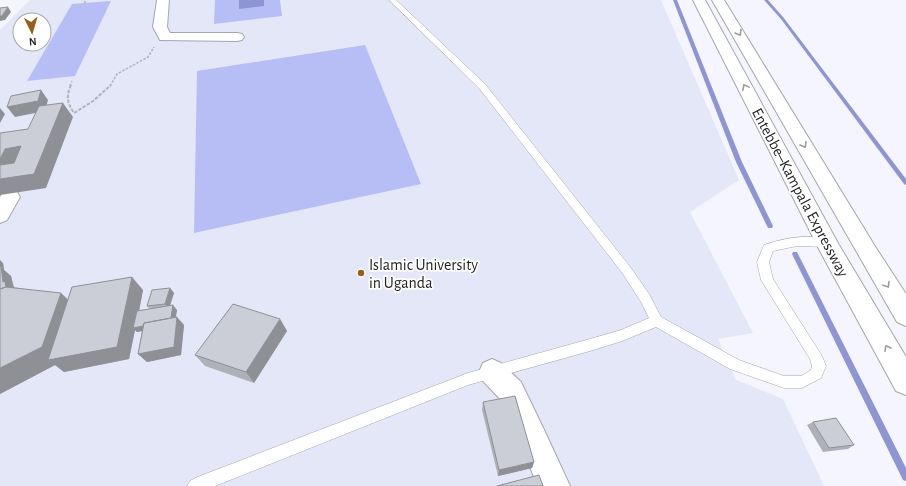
<svg xmlns="http://www.w3.org/2000/svg" width="906" height="486" font-family="'Alegreya Sans',sans-serif">
<style>
.built{fill:#e4e7f7;fill-rule:evenodd}
.green{fill:#b6bef5}
.water{fill:#8d96d3}
.lines{fill:none;stroke-linecap:round;stroke-linejoin:round}
.stream{fill:#8d96d3;fill-rule:evenodd}
.lane-casing{stroke:#a4a5ae;stroke-width:1}
.street-casing{stroke:#a4a5ae;stroke-width:2}
.highway-casing{stroke:#a4a5ae;stroke-width:2}
.path-far1{stroke:#b1b2b9;stroke-width:1.5;stroke-dasharray:2.5 1.5;stroke-linecap:butt}
.path{stroke:#b1b2b9;stroke-width:2;stroke-dasharray:3.5 1.5;stroke-linecap:butt}
.lane{fill:#fff;fill-rule:evenodd}
.street{fill:#fff;fill-rule:evenodd}
.highway{fill:#fff;fill-rule:evenodd}
.wall{fill:#afb1b9}
.shaded-wall{fill:#8f9096}
.building{fill:#ccced7;stroke:#8f9096}
.oneway{stroke:#9d9d9e}
.poi-dot{fill:#976019;stroke:#fff;stroke-width:1.5}
.labels{text-anchor:middle;stroke-width:3.5;stroke-linejoin:round;paint-order:stroke}
.street-label{font-size:16px;fill:#252528;stroke:#fff}
.poi-label{font-size:16px;fill:#252528;stroke:#fff;text-anchor:start}
</style>
<rect width="100%" height="100%" fill="#f4f5ff"/>
<path class="built" d="M 30,0 L 661,0 L 739,180 L 690,212 L 753,333 L 718,339 L 736,380 L 783,399 L 824,486 L 0,486 L 0,30 ZM 20,20 L 44,20 L 44,44 L 20,44 Z"/>
<path class="green" d="M 215,0 L 280,0 L 282,16 L 214,24 Z
M 111,1 L 75,76 L 27,81 L 72,4 Z
M 365,45 L 421,184 L 194,233 L 197,71 Z"/>
<path class="water" d="M 239,0 L 264,0 L 264,6 L 239,9 Z"/>
<g class="lines">
<path class="stream" d="M 673,0 L 677,0 L 742,162 L 773,226 L 772,228 L 768,228 L 767,226 L 736,162 Z
M 764,0 L 768,0 L 783,17 L 906,179 L 906,185 L 904,184 L 781,19 Z
M 793,252 L 797,252 L 798,254 L 906,468 L 906,481 L 903,480 L 792,254 Z"/>
<defs>
<path id="lane" d="M 389,0 L 396,0 L 485,84 L 631,268 L 649,294 L 661,317 L 739,360 L 784,376 L 801,376 L 811,370 L 812,366 L 810,359 L 761,280 L 757,262 L 764,245 C 784,238 810,233 831,240 L 832,243 L 831,246 L 827,247 L 797,246 L 773,251 L 769,262 L 773,279 L 822,356 L 826,366 L 821,378 L 802,388 L 784,388 L 730,369 L 656,327 L 622,341 L 590,351 L 468,385 L 215,486 L 187,486 L 190,481 L 195,478 L 468,373 L 590,339 L 621,330 L 649,318 L 641,302 L 623,274 L 479,88 Z"/>
<path id="street" d="M 157,0 L 169,0 L 167,27 L 170,33 L 237,33 L 242,34 L 244,37 L 242,40 L 237,41 L 160,40 L 153,27 Z
M 10,190 L 17,192 L 20,197 L 7,220 L 0,223 L 0,197 L 3,192 Z
M 492,359 L 501,363 L 521,382 L 546,434 L 570,486 L 538,486 L 501,400 L 483,381 L 479,372 L 483,363 Z"/>
<path id="highway" d="M 693,0 L 705,0 L 839,245 L 906,357 L 906,395 L 896,391 L 820,251 Z
M 712,0 L 724,0 L 876,248 L 906,294 L 906,326 L 897,322 Z"/>
</defs>
<use href="#lane" class="lane-casing"/>
<use href="#street" class="street-casing"/>
<use href="#highway" class="highway-casing"/>
<path class="path-far1" d="M 84,3 L 87,0
M 70,86 L 72,81
M 110,86 L 117,74 L 148,57 L 154,47"/>
<path class="path" d="M 71,85 C 66,96 67,103 74,113 L 93,101 L 111,85"/>
<use href="#lane" class="lane"/>
<use href="#street" class="street"/>
<use href="#highway" class="highway"/>
</g>
<path class="wall" d="M 3,263 L 4,270 L 11,276 L 14,287 L 68,299 L 143,290 L 139,311 L 150,309 L 147,306 L 170,288 L 174,293 L 170,306 L 177,310 L 176,317 L 184,325 L 181,355 L 147,362 L 138,354 L 142,331 L 137,332 L 135,330 L 129,359 L 64,372 L 55,365 L 0,394 Z
M 280,319 L 287,331 L 254,383 L 205,366 L 195,355 Z
M 483,402 L 534,462 L 532,468 L 498,476 L 482,410 Z
M 813,422 L 854,445 L 848,449 L 823,452 L 807,425 Z"/>
<path class="shaded-wall" d="M 8,7 L 11,12 L 5,20 L 0,21 L 0,16 Z
M 41,90 L 48,100 L 45,111 L 15,117 L 7,107 Z
M 63,103 L 73,117 L 46,188 L 0,195 L 0,159 L 5,149 Z
M 0,108 L 5,114 L 0,123 Z
M 0,260 L 3,263 L 4,270 L 11,276 L 14,289 L 0,313 L 3,282 L 0,273 Z
M 132,277 L 143,290 L 136,327 L 173,305 L 177,310 L 174,326 L 137,332 L 135,330 L 129,359 L 64,372 L 55,365 L 0,394 L 0,368 L 61,293 L 78,309 Z
M 170,288 L 174,293 L 169,308 L 165,304 Z
M 177,317 L 184,325 L 181,355 L 147,362 L 138,354 Z
M 280,319 L 287,331 L 254,383 L 246,372 Z
M 534,462 L 532,468 L 498,476 L 499,470 Z"/>
<path class="building" d="M 8,7 L 2,16 L 0,16 L 0,8 Z
M 41,90 L 38,101 L 7,107 L 11,96 Z
M 63,103 L 34,174 L 0,179 L 0,165 L 14,163 L 21,146 L 5,149 L 0,159 L 0,133 L 28,129 L 39,106 Z
M 1,266 L 3,282 L 5,281 L 6,287 L 0,289 L 0,267 Z
M 132,277 L 117,347 L 48,360 L 72,287 Z
M 6,287 L 61,293 L 42,347 L 0,368 L 0,289 Z
M 170,288 L 165,304 L 147,306 L 152,290 Z
M 233,304 L 280,319 L 246,372 L 195,355 Z
M 173,305 L 171,318 L 144,323 L 143,326 L 133,328 L 137,311 Z
M 177,317 L 174,347 L 138,354 L 144,323 Z
M 515,396 L 534,462 L 499,470 L 483,402 Z
M 836,418 L 854,445 L 829,448 L 813,422 Z
M 539,475 L 543,486 L 497,486 Z"/>
<defs><path id="oneway-chevron" d="M-2-3.5L2.5 0L-2 3.5" fill="none" stroke-width="1.6" stroke-linecap="round" stroke-linejoin="round"/></defs>
<g class="oneway">
<use href="#oneway-chevron" transform="translate(739 33) rotate(59)"/>
<use href="#oneway-chevron" transform="translate(745 87) rotate(-118)"/>
<use href="#oneway-chevron" transform="translate(804 145) rotate(60)"/>
<use href="#oneway-chevron" transform="translate(887 285) rotate(58)"/>
<use href="#oneway-chevron" transform="translate(887 348) rotate(-120)"/>
</g>
<circle class="poi-dot" cx="361" cy="273" r="4"/>
<g class="labels">
<g class="street-label">
<text transform="translate(801 192) rotate(62)" y="6">Entebbe–Kampala Expressway</text>
</g>
<g class="poi-label">
<text x="369" y="270">Islamic University<tspan x="369" dy="18">in Uganda</tspan></text>
</g>
</g>
<g transform="translate(32 32) rotate(175)"><circle r="19" fill="#ffffff" stroke="#a8a8a9"/>
<path d="M0-3L7 15L0 10L-7 15Z" fill="#976019"/>
<text y="-6" font-size="11" font-weight="bold" text-anchor="middle" fill="#252528">N</text>
</g>
</svg>
